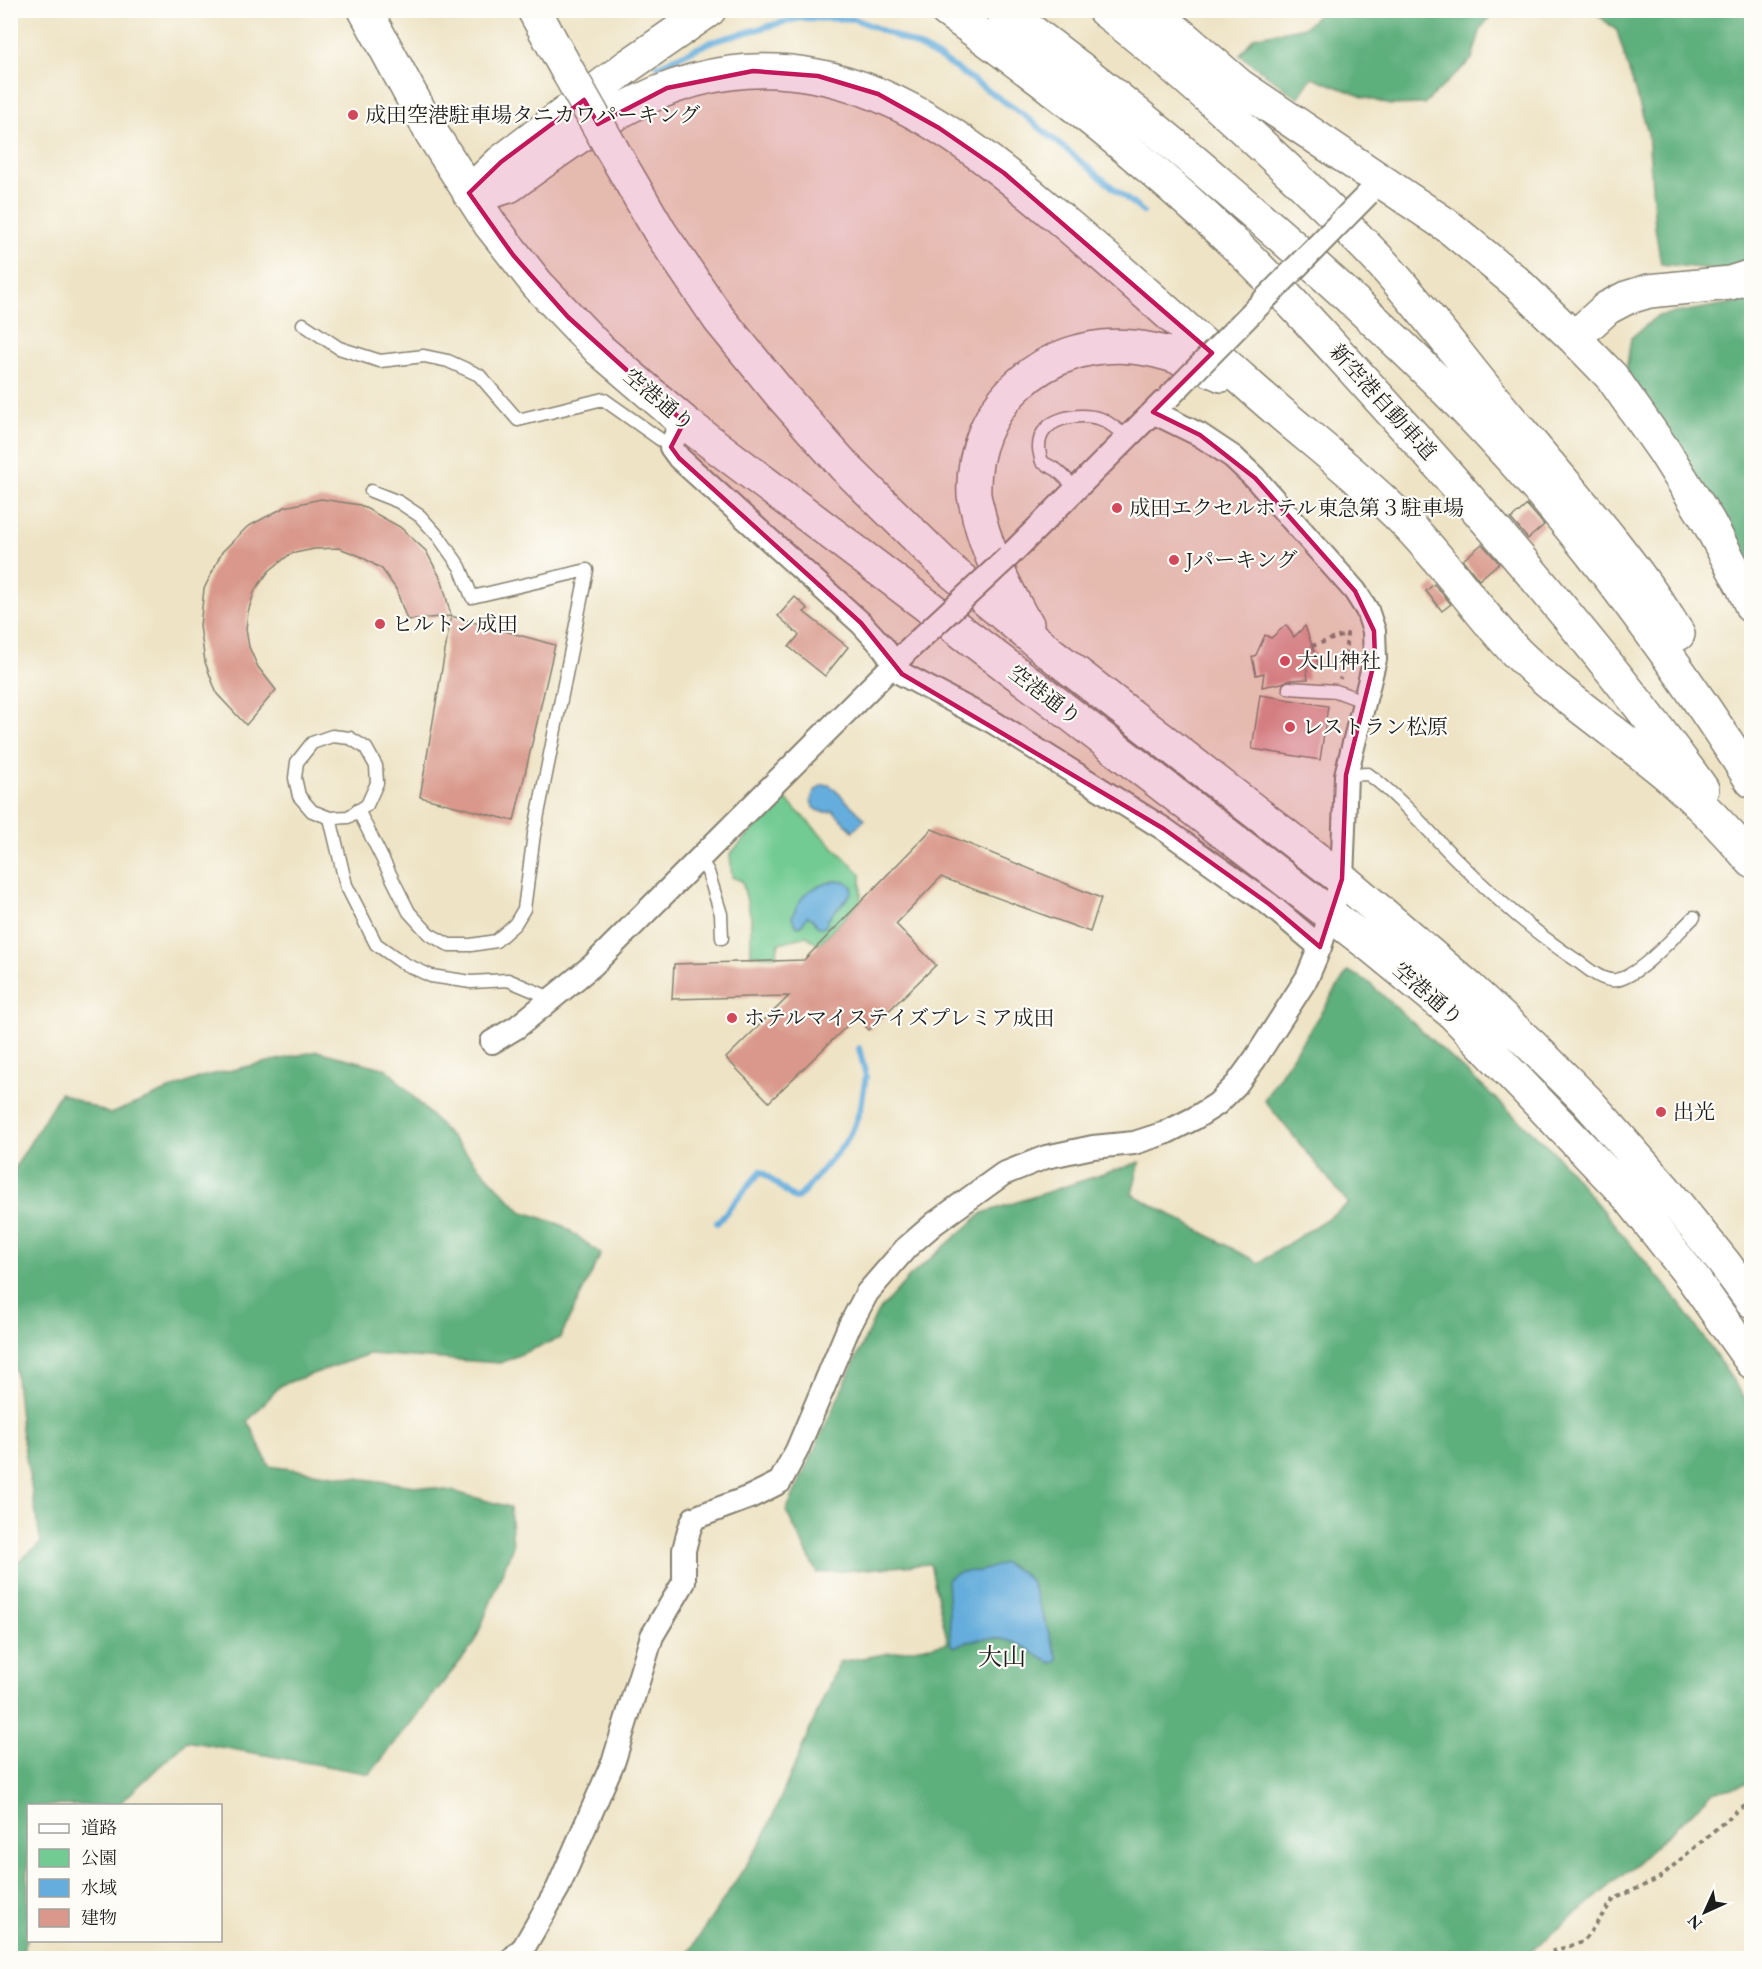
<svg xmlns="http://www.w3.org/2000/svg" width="1762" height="1969" font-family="'EB Garamond','Noto Serif JP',serif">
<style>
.green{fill:#72cb92;stroke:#477457;stroke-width:1.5}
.forest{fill:#5daf7c;stroke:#3c664c;stroke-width:1.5}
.water{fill:#65addc;stroke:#40647c;stroke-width:1.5}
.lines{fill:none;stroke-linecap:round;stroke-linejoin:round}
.stream{stroke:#65addc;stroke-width:6}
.building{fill:#d9988b}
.lane-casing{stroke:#858070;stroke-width:15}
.street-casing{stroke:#858070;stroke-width:26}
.secondary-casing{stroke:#858070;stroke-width:36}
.highway-casing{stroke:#858070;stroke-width:36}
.path{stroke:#858070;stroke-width:4;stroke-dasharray:4.5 4.5;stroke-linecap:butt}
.lane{stroke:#fff;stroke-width:12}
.street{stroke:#fff;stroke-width:22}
.secondary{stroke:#fff;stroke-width:33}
.highway{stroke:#fff;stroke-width:33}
.street-bridge-casing{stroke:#858070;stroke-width:26;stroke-linecap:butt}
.highway-bridge-casing{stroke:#858070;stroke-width:36;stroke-linecap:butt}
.street-bridge{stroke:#fff;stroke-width:22}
.highway-bridge{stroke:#fff;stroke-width:33}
.marked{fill:#c2185b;fill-opacity:0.2;stroke:#c2185b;stroke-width:4.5;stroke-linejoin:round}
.poi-dot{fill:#d1495b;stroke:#fdfcf7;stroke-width:2}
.labels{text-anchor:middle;stroke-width:4.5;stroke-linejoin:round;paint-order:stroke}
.poi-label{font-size:21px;fill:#1c1c1c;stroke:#fdfcf7;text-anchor:start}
.street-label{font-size:21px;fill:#1c1c1c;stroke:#fdfcf7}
.quarter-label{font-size:24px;fill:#1c1c1c;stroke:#fdfcf7}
</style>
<rect width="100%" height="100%" fill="#fdfcf7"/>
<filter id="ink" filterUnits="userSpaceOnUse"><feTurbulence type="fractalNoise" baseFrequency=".0167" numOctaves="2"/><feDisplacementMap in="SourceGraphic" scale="12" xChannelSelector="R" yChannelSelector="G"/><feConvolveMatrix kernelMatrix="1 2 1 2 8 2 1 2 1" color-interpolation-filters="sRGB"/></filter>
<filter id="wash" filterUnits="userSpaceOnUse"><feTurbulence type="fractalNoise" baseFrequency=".008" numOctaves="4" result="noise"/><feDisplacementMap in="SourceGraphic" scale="24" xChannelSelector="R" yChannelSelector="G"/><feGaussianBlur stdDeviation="1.35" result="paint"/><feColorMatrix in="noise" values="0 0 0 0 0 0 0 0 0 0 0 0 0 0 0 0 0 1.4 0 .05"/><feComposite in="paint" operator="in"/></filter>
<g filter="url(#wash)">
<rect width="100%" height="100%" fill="#eee3c5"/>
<path class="green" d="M 784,798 L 861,874 L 861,901 L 818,945 L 807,936 L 779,943 L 776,956 L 751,955 L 751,917 L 742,881 L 732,877 L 730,854 Z"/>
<path class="forest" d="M 1322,11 L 1322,10 L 1495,11 L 1481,28 L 1472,59 L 1424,104 L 1390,105 L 1363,97 L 1312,77 L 1298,98 L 1240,55 L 1254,37 L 1305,27 Z
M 1593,11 L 1751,11 L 1751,263 L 1732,271 L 1661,264 L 1655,227 L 1648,133 L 1617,31 Z
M 1751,300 L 1751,572 L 1626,372 L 1631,338 L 1657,316 Z
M 1348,971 L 1367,981 L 1553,1151 L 1679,1302 L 1751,1407 L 1751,1783 L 1712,1793 L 1635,1865 L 1523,1958 L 685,1958 L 762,1841 L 839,1662 L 948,1643 L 930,1564 L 817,1573 L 786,1511 L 877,1313 L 909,1277 L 983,1213 L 1140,1162 L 1132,1194 L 1259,1263 L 1349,1204 L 1264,1100 Z
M 317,1051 L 387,1069 L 521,1211 L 562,1225 L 601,1254 L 560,1338 L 500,1363 L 369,1354 L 281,1385 L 248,1421 L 269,1466 L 452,1491 L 510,1507 L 513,1546 L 474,1644 L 370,1774 L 187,1741 L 118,1805 L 28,1806 L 28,1937 L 24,1946 L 23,1958 L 11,1958 L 11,1568 L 41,1543 L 21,1429 L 12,1337 L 10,1176 L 60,1093 L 110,1114 L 201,1077 Z"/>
<path class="water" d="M 823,785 L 830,785 L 865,819 L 853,831 L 833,811 C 812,818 802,795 823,785 Z
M 834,881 C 874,882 837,906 829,918 C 826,921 827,923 826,927 L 818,927 L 813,919 L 807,916 L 802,925 L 797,927 L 792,917 C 802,892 809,888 834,881 Z
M 1003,1563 L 1021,1572 L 1031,1582 L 1058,1659 L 1053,1663 C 1041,1660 1034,1652 1024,1647 C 1003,1635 974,1636 954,1647 L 951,1645 L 947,1580 C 956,1570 967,1572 979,1571 C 987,1570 995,1566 1003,1563 Z"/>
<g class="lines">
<path class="stream" d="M 658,66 L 711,42 L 799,18 L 855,19 L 914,44 L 942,59 L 1024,115 L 1143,212
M 717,1223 L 761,1171 L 795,1199 L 802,1194 L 844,1144 L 853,1129 L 861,1107 L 866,1076 L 859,1048"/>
</g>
<g id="blocks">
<path class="building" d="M 321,499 L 360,505 L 400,527 L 426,551 L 442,581 L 451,616 L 407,620 L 396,589 L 382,569 L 360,556 L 339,548 L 314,549 L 290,554 L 269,571 L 255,590 L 248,612 L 246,629 L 249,647 L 258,667 L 276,690 L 246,725 L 217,694 L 205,662 L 200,626 L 204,589 L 222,552 L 247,527 L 285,507 Z
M 1527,505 L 1544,525 L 1528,539 L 1511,519 Z
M 1482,544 L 1499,563 L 1479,580 L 1463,560 Z
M 1434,584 L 1451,604 L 1442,611 L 1426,591 Z
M 795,597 L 808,609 L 804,612 L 848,647 L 825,676 L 789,647 L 799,635 L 778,616 Z
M 451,616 L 555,645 L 514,821 L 420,797 Z
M 1286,625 L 1294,637 L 1305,626 L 1319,665 L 1306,665 L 1308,679 L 1289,680 L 1282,683 L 1262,687 L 1264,673 L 1256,675 L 1252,657 L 1256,655 L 1265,635 L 1271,638 Z
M 1260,695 L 1328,706 L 1320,760 L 1252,749 Z
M 932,829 L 1101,898 L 1090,932 L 941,877 L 896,924 L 936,965 L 869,1030 L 856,1017 L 769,1102 L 726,1058 L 789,996 L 672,999 L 674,964 L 804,960 Z"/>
</g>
</g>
<g filter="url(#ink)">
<use href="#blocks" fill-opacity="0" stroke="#858070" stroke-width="1.5"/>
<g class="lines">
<defs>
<path id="lane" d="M 303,324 L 339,348 L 380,361 L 424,356 L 448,361 L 479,375 L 518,420 L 603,399 L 671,447
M 1076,488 L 1057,470 L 1042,462 C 1041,458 1039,452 1039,448 C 1038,418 1079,411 1101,419 C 1110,423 1120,432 1128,437
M 1289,688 L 1336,691 L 1363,701
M 1346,775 L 1368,774 C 1401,798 1428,831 1457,860 C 1493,896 1533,932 1576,960 C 1587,968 1602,982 1616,980 C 1640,976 1676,934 1694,917
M 358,810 L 409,912 L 429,934 L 449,945 L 471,945 L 496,941 L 515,924 L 524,909 L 534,834 L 587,570 L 472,597 L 460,567 L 439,537 L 420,516 L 399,502 L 371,491
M 330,818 L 348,817 L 367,805 L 377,783 L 376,766 L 366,748 L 350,738 L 332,736 L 312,743 L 297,762 L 295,778 L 299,796 L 312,811 L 330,818 L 346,885 L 376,944 L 403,963 L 431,976 L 471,982 L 508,980 L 553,999
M 700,859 L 708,872 L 721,914 L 722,938"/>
<path id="street" d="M 684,422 L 676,434 L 671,447 L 679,458 L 861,623 L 883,647 L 902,674 L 993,722 L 1164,829 L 1269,904 L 1320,947
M 1008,557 L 1162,403
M 492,1042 L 517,1027 L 593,965 L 905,653
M 513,1958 L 524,1947 L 558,1888 L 614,1760 L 652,1636 L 684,1582 L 684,1550 L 689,1530 L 694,1518 L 750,1497 L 780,1482 L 797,1450 L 848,1329 L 867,1293 L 906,1248 L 935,1223 L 1003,1174 L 1046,1157 L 1093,1147 L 1134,1143 L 1165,1133 L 1195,1118 L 1217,1104 L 1236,1085 L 1255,1059 L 1307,978 L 1320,947 L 1342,879 L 1346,775 L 1375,659 L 1374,631 L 1367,610 L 1355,591 L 1255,478 L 1233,457 L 1200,435 L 1153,412"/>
<path id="secondary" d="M 1152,10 L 1240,86 L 1448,226 L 1516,282 L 1574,338 L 1612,377 L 1664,451 L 1708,521 L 1743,587 L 1752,607
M 1574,338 L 1607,308 L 1626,298 L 1649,291 L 1730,283 L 1752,276"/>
<path id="highway" d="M 365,10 L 431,132 L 490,224 L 538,285 L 600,350 L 684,422 L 1048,697 L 1375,949 L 1454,1014 L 1629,1197 L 1692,1277 L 1752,1362
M 534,10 L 567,70
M 946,10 C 1045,80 1139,154 1227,237 C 1267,274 1304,316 1341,356 C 1389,409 1437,461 1483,516 C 1559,604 1634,694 1702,789
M 1002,10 C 1082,67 1158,130 1232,194 C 1320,269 1406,346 1486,431 C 1587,538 1673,657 1752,781
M 1104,10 C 1154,48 1201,90 1246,131 C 1292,173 1337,216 1380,261 C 1426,311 1466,367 1510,419 C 1569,489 1630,556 1678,634
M 610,146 L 660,232 L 719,319 L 782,396 L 845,467 L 950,570 L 1049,652 L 1342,879 L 1469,988 L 1532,1046 L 1586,1100 L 1666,1191 L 1724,1263 L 1752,1301
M 469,193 L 492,191 L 509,186 C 607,115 689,52 817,76 C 908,93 985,156 1053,213 C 1118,267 1180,324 1243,380 C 1295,428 1353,470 1403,520 C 1444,561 1476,610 1516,652 C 1563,698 1619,734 1669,776 C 1699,802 1726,830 1752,861
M 469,193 L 501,162 L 628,66 L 709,10
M 1027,624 L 1022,618 C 1004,585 988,553 979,517 C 978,510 975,502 974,495 C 970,406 1044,339 1132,347 C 1165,350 1193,362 1222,375"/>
</defs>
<use href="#lane" class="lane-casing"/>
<use href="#street" class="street-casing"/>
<use href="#secondary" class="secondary-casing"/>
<use href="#highway" class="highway-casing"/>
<path class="path" d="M 1312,646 L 1347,634 L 1345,657 L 1340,679
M 1546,1958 L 1550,1952 L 1583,1942 L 1614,1899 L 1658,1879 L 1740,1808 L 1752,1804"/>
<use href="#lane" class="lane"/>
<use href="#street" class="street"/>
<use href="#secondary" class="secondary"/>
<use href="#highway" class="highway"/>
<defs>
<path id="street-bridge" d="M 1168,398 L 1368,194
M 908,650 L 1008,557"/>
<path id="highway-bridge" d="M 567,70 L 610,146"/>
</defs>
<use href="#street-bridge" class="street-bridge-casing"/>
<use href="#highway-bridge" class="highway-bridge-casing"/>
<use href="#street-bridge" class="street-bridge"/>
<use href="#highway-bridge" class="highway-bridge"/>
</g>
</g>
<path class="marked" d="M 753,71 L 818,76 L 878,94 L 939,128 L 1004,173 L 1212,353 L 1153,412 L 1200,435 L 1255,478 L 1355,591 L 1374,631 L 1375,659 L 1346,775 L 1342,879 L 1320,947 L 1269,904 L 1164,829 L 902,674 L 861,623 L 679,458 L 671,447 L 684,422 L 568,317 L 513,255 L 469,193 L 501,162 L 584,100 L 598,124 L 667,88 Z"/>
<g class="poi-dot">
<circle cx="353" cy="115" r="6"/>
<circle cx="1117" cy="508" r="6"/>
<circle cx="1174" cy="560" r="6"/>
<circle cx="380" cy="624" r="6"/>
<circle cx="1285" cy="661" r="6"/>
<circle cx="1290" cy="727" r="6"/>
<circle cx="732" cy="1018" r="6"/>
<circle cx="1661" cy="1112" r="6"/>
</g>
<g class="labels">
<g class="poi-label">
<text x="365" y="122">成田空港駐車場タニカワパーキング</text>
<text x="1129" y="515">成田エクセルホテル東急第３駐車場</text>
<text x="1186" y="567">Jパーキング</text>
<text x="392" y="631">ヒルトン成田</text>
<text x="1297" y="668">大山神社</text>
<text x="1302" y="734">レストラン松原</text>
<text x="744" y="1025">ホテルマイステイズプレミア成田</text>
<text x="1673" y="1119">出光</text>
</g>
<g class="street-label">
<text transform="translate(659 400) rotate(40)" y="7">空港通り</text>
<text transform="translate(1383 402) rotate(48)" y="7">新空港自動車道</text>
<text transform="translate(1045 695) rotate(37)" y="7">空港通り</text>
<text transform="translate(1428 994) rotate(41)" y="7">空港通り</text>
</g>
<g class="quarter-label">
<text x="1002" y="1665">大山</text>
</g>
</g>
<rect width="1762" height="1969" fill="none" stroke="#fdfcf7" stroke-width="36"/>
<rect x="27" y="1804" width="195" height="138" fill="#fdfcf7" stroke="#a3a29f" stroke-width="1.5"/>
<rect x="39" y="1824" width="30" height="9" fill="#ffffff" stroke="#a3a29f" stroke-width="1.5"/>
<text x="81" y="1834" font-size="18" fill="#1c1c1c">道路</text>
<rect x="39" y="1849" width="30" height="18" fill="#72cb92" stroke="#a3a29f" stroke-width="1.5"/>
<text x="81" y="1864" font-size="18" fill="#1c1c1c">公園</text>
<rect x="39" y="1879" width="30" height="18" fill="#65addc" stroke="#a3a29f" stroke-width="1.5"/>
<text x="81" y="1894" font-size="18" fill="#1c1c1c">水域</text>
<rect x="39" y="1909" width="30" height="18" fill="#d9988b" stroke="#a3a29f" stroke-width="1.5"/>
<text x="81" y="1924" font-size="18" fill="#1c1c1c">建物</text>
<g transform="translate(1705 1912) rotate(225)" stroke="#fdfcf7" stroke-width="4.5" paint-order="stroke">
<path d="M0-4.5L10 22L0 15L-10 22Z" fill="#1c1c1c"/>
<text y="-9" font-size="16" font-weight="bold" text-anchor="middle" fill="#1c1c1c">N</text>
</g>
</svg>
